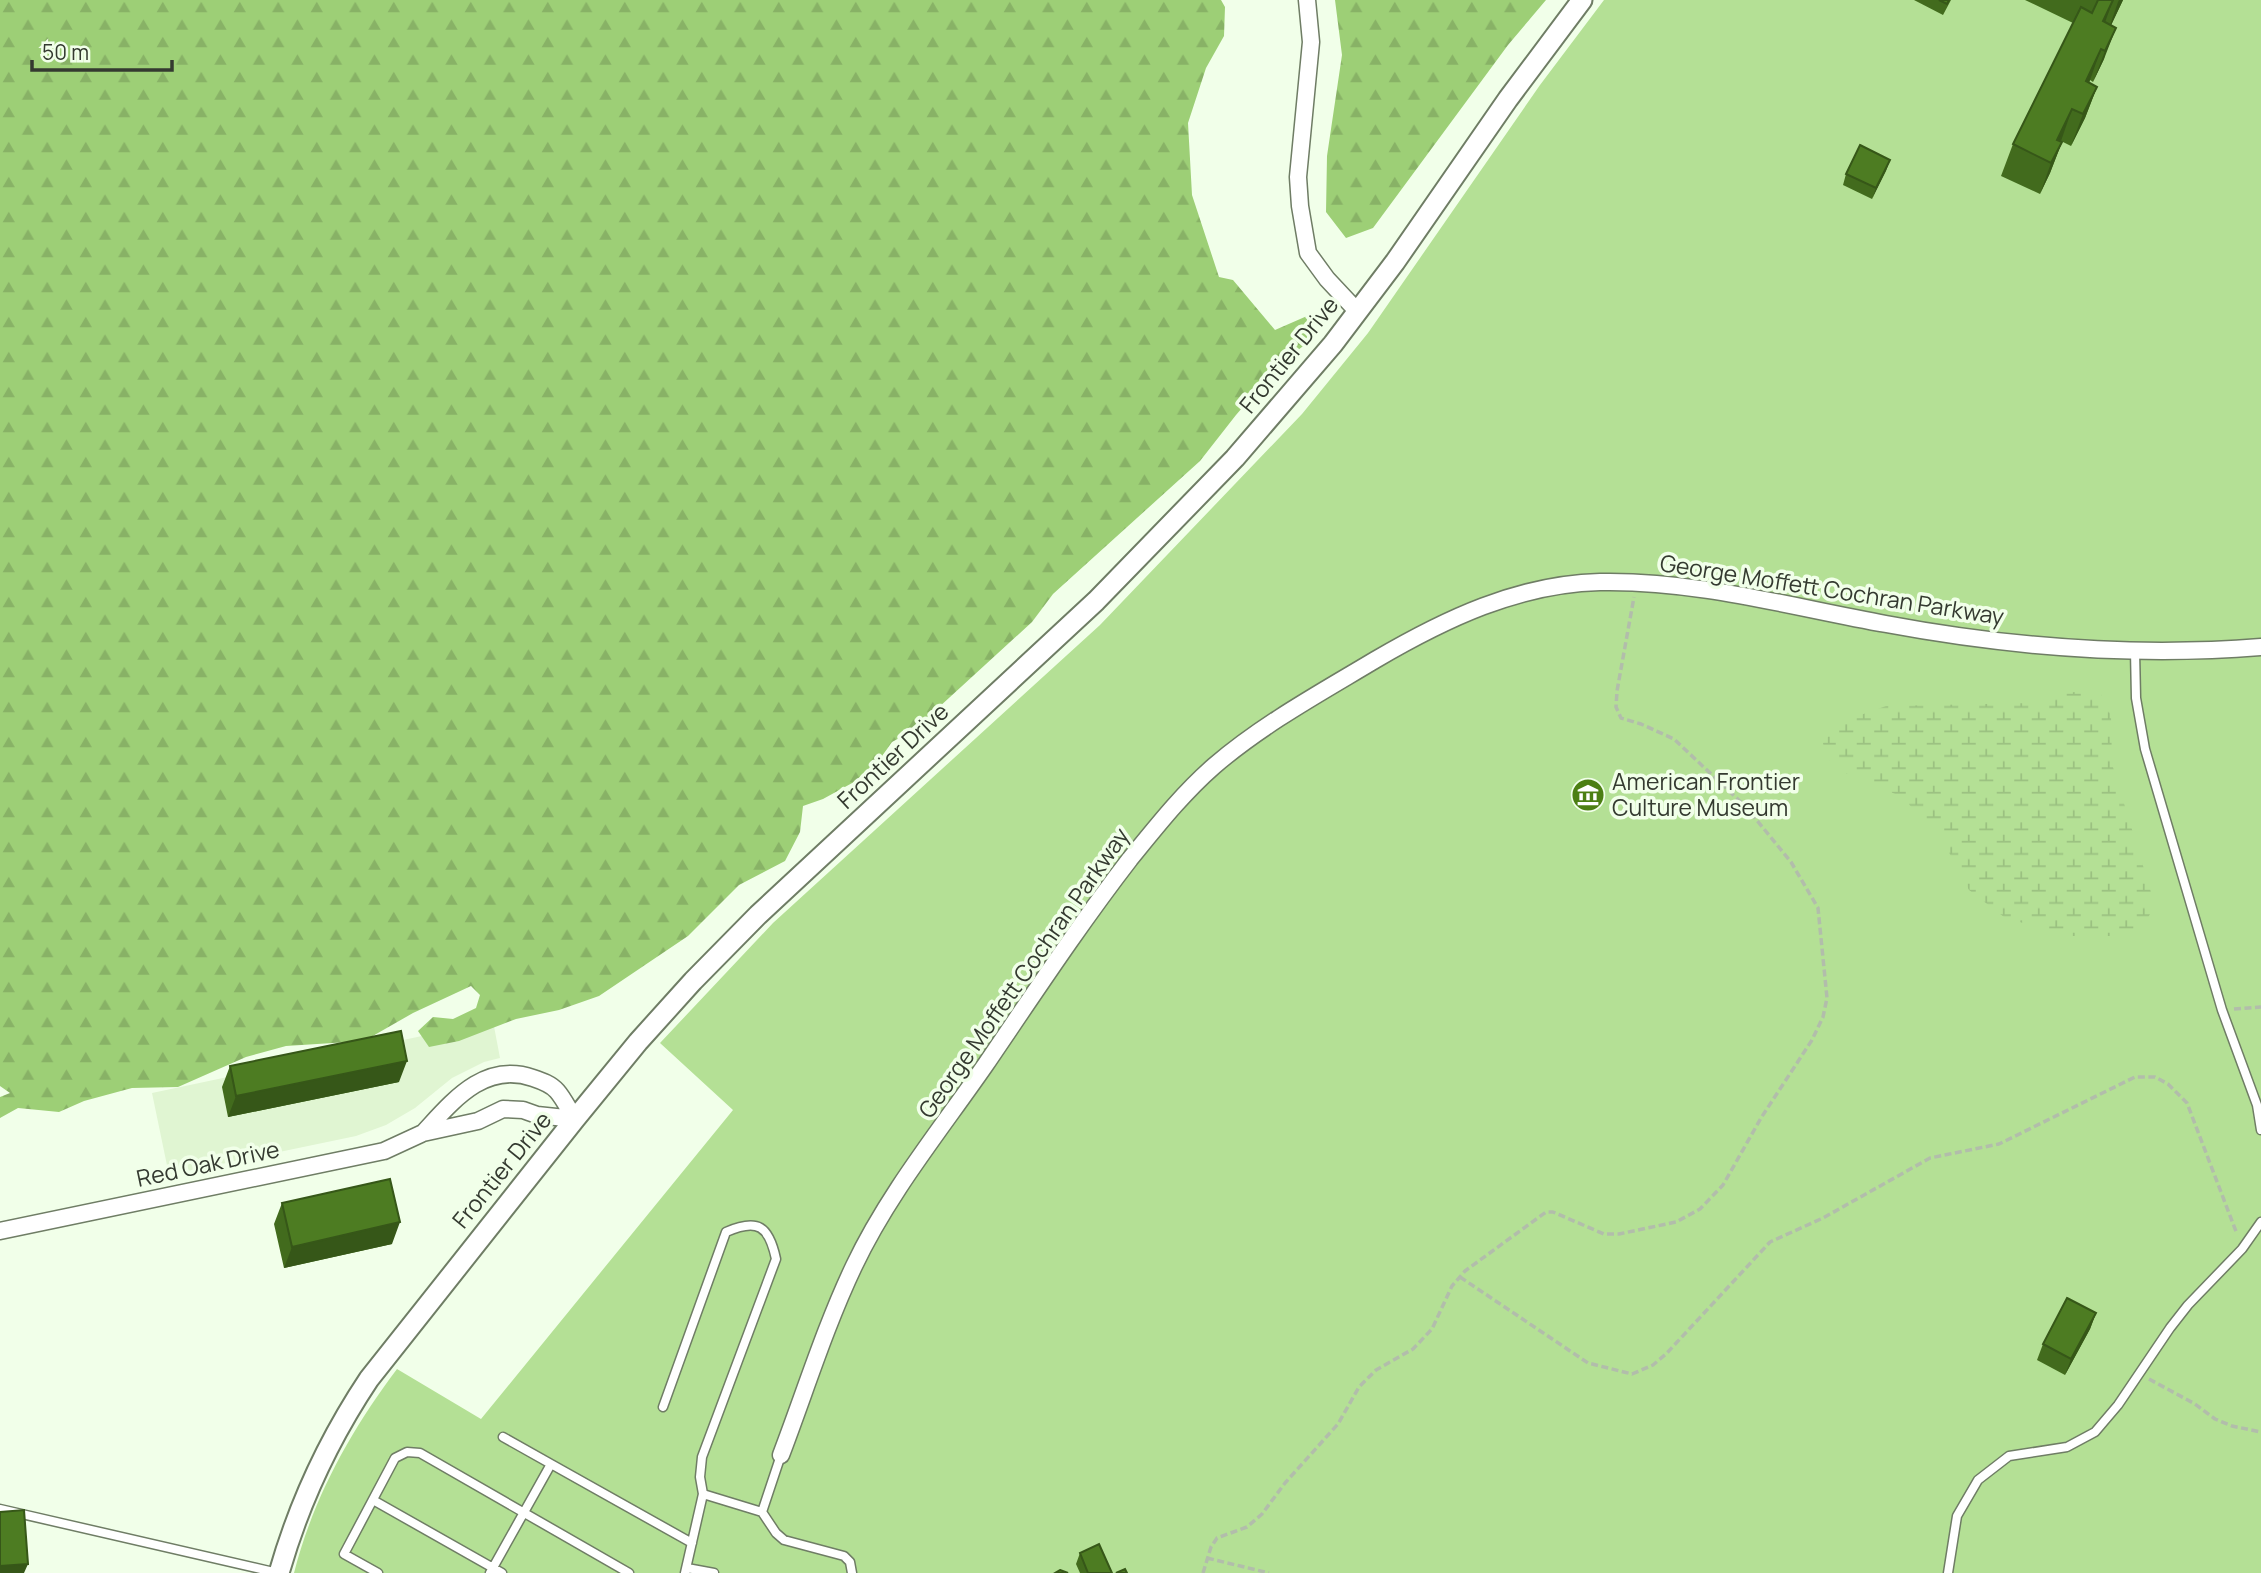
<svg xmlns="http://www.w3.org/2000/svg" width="2261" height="1573" font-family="Manrope,sans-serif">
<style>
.built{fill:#e0f5d2}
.green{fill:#b4e095}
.forest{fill:url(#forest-firs)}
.wetland{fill:url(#wetland-marsh)}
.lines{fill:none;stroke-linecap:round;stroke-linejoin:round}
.service-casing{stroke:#6f7d65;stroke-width:11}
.minor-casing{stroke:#6f7d65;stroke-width:19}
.tertiary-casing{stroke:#6f7d65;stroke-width:23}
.path{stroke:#b2bdab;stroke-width:3.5;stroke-dasharray:7 3.5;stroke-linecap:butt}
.service{stroke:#fff;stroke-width:8}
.minor{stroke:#fff;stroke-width:16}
.tertiary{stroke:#fff;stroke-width:19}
.wall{fill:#426b1d}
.shaded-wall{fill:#365718}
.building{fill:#4d7c22;stroke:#365718;stroke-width:2}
.labels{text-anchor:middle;stroke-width:7;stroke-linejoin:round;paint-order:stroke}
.street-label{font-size:23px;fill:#343a30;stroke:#f1ffe9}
.poi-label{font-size:23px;fill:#343a30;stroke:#f1ffe9;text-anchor:start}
</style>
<defs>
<pattern id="forest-firs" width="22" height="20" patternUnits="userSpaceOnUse" patternTransform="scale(1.75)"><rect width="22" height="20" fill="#9dcf76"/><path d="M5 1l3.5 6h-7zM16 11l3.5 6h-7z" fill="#88b266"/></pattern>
<pattern id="wetland-marsh" width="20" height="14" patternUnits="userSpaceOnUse" patternTransform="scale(1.75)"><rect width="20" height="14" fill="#b4e095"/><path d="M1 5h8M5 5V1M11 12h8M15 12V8" fill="none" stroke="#9bc181"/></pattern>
</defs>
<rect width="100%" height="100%" fill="#f1ffe9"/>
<path class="built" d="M 493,1021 L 500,1058 L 484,1062 L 452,1078 L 415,1108 L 386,1125 L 356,1136 L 169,1175 L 152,1093 Z"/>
<path class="green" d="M 1604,0 L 2261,0 L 2261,1573 L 294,1573 C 313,1498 351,1430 397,1369 L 481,1419 L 733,1110 L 660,1043 L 773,923 L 1100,625 L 1302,414 L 1368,333 L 1540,85 Z"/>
<path class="forest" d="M 0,0 L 1221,0 L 1225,7 L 1224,36 L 1206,68 L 1188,123 L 1192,195 L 1219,277 L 1233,280 L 1275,330 L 1307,316 L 1307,343 L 1279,365 L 1236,415 L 1200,461 L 1053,594 L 1032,622 L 914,730 L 892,742 L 880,759 L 854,782 L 823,799 L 803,806 L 800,832 L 785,861 L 739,885 L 688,936 L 599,996 L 559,1010 L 516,1019 L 459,1041 L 429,1047 L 418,1031 L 433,1017 L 453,1019 L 476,1008 L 480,995 L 471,986 L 413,1013 L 364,1041 L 286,1046 L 246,1057 L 178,1087 L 132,1088 L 84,1101 L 59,1112 L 18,1108 L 0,1118 L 0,1097 L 10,1093 L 0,1086 Z
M 1335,0 L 1546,0 L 1508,45 L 1373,228 L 1346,238 L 1326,212 L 1327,156 L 1342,55 Z"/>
<path class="wetland" d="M 2084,691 L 2101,694 L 2111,716 L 2112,764 L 2151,892 L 2150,914 L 2144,925 L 2123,936 L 2064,936 L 2004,917 L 1969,890 L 1938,832 L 1900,796 L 1841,771 L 1826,757 L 1823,743 L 1838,723 L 1886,706 L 2036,703 L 2066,693 Z"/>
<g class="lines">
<defs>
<path id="service" d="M 2135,651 L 2136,698 L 2145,749 L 2222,1010 L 2257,1105 L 2261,1130
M 663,1407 L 726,1232 C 758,1218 769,1226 776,1259 L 702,1457 L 700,1477 L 703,1494
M 503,1437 L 551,1464
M 373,1500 L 502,1573
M 0,1509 L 278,1573
M 762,1512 L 781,1455
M 687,1568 L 714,1573
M 378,1573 L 344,1554 L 395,1458 L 407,1452 L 420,1453 L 629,1573
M 490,1573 L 551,1464 L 692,1543
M 685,1573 L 703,1494 L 762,1512 L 776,1533 L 784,1540 L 844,1556 L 850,1562 L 852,1573
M 1948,1573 L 1957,1516 L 1978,1480 L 2009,1456 L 2067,1447 L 2095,1432 L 2118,1405 L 2170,1328 L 2188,1305 L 2242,1249 L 2261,1222"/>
<path id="minor" d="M 1307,0 L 1311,42 L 1298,177 L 1300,206 L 1308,253 L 1327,279 L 1357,311
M 423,1133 C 452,1102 484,1061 533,1078 C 542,1081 551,1084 557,1091 C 564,1099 569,1110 575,1119
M 0,1231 L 384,1151 L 423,1133 L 478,1121 L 503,1109 L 523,1110 L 537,1115 L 575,1119
M 781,1455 C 805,1392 825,1327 854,1266 C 888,1194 941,1129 986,1064 C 1033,995 1079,925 1130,859 C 1157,826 1182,794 1214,766 C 1263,724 1320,693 1375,660 C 1445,619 1518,584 1600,582 C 1697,580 1791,607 1886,624 C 2009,647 2136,657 2261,647"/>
<path id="tertiary" d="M 279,1573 C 299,1503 329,1439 369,1379 L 575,1119 L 638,1042 L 693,981 L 758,915 L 1096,601 L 1235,458 L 1333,344 L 1395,262 L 1508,99 L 1582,0"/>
</defs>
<use href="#service" class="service-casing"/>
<use href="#minor" class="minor-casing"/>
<use href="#tertiary" class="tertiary-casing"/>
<path class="path" d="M 2234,1009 L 2261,1007
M 1460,1277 L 1588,1363 L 1632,1374 L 1653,1365 L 1666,1354 L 1770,1242 L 1823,1218 L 1930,1158 L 1999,1144 L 2135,1077 L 2155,1077 L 2168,1084 L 2187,1103 L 2237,1234
M 2149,1379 L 2195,1404 L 2215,1419 L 2232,1426 L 2261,1432
M 1207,1558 L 1269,1573
M 1203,1573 L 1211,1547 L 1217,1538 L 1247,1527 L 1262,1514 L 1285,1483 L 1338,1424 L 1359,1387 L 1376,1370 L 1413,1349 L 1432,1329 L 1452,1286 L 1465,1271 L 1546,1212 L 1553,1212 L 1604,1234 L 1619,1234 L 1676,1222 L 1700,1209 L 1723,1185 L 1761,1118 L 1812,1040 L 1823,1017 L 1827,998 L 1818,908 L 1791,862 L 1746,807 L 1674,739 L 1641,724 L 1621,718 L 1616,707 L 1617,691 L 1634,597"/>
<use href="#service" class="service"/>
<use href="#minor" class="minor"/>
<use href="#tertiary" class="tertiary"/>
</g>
<path class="wall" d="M 1914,0 L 1951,0 L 1943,15 Z
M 2025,0 L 2123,0 L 2111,25 L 2104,59 L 2093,82 L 2090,80 L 2089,83 L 2097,87 L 2085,118 L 2071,146 L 2061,141 L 2062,142 L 2050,173 L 2040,194 L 2001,176 L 2013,144 L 2073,23 Z
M 1890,160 L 1872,199 L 1843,185 L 1846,174 Z
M 230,1066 L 399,1082 L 228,1117 L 222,1087 Z
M 282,1203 L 392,1244 L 284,1268 L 274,1224 Z
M 2096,1313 L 2090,1329 L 2065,1375 L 2037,1360 L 2043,1344 Z
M 1080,1553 L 1112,1573 L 1080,1573 L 1076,1564 Z"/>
<path class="shaded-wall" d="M 2113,0 L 2102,31 L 2103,21 Z
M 2119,0 L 2123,0 L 2107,34 L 2118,2 Z
M 2116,28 L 2104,59 L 2093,82 L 2105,51 Z
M 2101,49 L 2090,80 L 2074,113 L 2086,81 Z
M 2097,87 L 2085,118 L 2071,146 L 2083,114 Z
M 2072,109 L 2061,141 L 2050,162 L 2057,140 Z
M 2062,142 L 2050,173 L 2040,194 L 2051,163 Z
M 1890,160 L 1886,171 L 1872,199 L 1876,188 Z
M 407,1061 L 399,1082 L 228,1117 L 236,1096 Z
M 400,1222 L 392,1244 L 284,1268 L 292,1247 Z
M 2096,1313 L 2090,1329 L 2065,1375 L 2071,1359 Z
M 28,1564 L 24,1573 L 0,1573 L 0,1566 Z"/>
<path class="building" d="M 1939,0 L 1949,0 L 1947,4 Z
M 2098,0 L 2113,0 L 2103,21 L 2116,28 L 2105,51 L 2101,49 L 2086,81 L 2097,87 L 2083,114 L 2072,109 L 2057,140 L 2062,142 L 2051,163 L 2013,144 L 2081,7 L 2092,13 Z
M 1860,145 L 1890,160 L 1876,188 L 1846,174 Z
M 401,1031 L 407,1061 L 236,1096 L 230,1066 Z
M 390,1179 L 400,1222 L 292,1247 L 282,1203 Z
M 2067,1298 L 2096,1313 L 2071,1359 L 2043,1344 Z
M 24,1510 L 28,1564 L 0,1566 L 0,1512 Z
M 1099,1544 L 1112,1573 L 1088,1573 L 1080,1553 Z
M 1125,1569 L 1127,1573 L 1116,1573 Z
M 1060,1570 L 1068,1573 L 1055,1573 Z"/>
<defs>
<symbol id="museum-disc" viewBox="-11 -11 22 22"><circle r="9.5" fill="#4c7f13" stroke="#f1ffe9"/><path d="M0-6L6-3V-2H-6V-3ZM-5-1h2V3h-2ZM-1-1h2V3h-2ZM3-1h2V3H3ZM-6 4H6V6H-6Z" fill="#fff"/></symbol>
</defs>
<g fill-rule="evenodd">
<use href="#museum-disc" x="1569" y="776" width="38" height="38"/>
</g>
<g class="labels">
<g class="street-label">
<text transform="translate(1289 355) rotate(-51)" y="8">Frontier Drive</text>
<text transform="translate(1832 590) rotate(9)" y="8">George Moffett Cochran Parkway</text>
<text transform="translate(893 756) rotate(-43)" y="8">Frontier Drive</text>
<text transform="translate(1024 973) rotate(-55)" y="8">George Moffett Cochran Parkway</text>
<text transform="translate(208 1164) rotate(-12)" y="8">Red Oak Drive</text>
<text transform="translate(502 1170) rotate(-51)" y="8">Frontier Drive</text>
</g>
<g class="poi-label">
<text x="1612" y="790">American Frontier<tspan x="1612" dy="26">Culture Museum</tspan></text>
</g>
</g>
<path d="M32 60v10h140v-10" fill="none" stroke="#343a30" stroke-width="3.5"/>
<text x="42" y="60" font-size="21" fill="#343a30" stroke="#f1ffe9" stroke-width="5" paint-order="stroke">50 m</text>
</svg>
